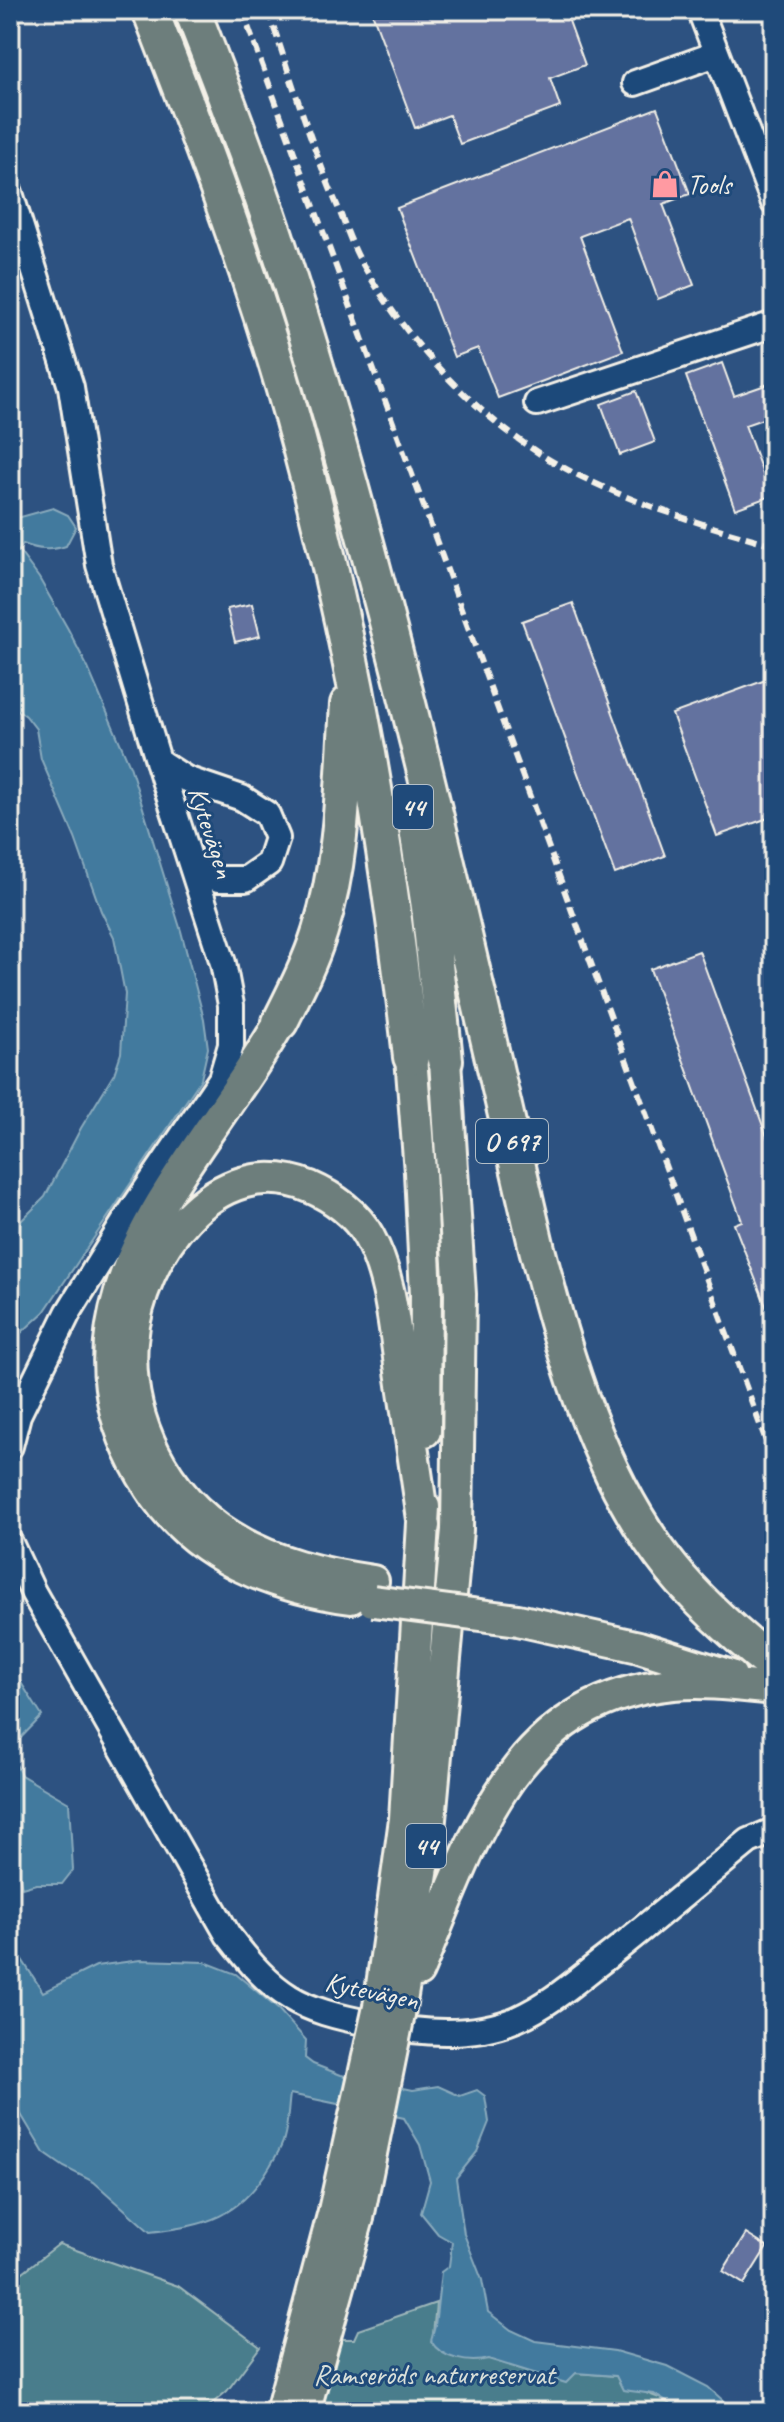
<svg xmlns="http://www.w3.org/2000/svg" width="784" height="2422" font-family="Caveat,sans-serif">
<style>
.green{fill:#487d8c;stroke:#9eb7ba;stroke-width:2}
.water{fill:#427a9e;stroke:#89aabc;stroke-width:2}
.building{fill:#64729f;stroke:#f4f1e8;stroke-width:2}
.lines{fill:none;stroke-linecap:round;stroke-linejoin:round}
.minor-casing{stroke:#f4f1e8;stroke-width:30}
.major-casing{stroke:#f4f1e8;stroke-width:36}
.highway-casing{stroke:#f4f1e8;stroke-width:40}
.minor{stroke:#1f4a7a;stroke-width:24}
.major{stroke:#6d7e7c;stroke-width:30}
.highway{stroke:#6d7e7c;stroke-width:34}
.rail{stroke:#f4f1e8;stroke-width:6;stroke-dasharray:12 6;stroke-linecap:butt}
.major-bridge-casing{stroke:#f4f1e8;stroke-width:36;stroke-linecap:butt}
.major-bridge{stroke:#6d7e7c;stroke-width:30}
.labels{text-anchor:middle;stroke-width:6;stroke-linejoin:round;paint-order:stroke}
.shield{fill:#1f4a7a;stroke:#b4bfc7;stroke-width:2}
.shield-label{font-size:26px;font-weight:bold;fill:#f4f1e8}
.poi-label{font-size:28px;fill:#f4f1e8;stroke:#1f4a7a;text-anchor:start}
.street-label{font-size:28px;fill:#f4f1e8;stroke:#1f4a7a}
.park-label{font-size:28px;fill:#dae0da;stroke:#1f4a7a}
</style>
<rect width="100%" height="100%" fill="#2d5281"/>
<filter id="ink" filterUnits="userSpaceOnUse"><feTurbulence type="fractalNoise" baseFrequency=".0125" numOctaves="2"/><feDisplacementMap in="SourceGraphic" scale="16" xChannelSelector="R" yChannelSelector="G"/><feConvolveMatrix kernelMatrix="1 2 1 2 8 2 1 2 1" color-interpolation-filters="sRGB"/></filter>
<g filter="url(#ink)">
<path class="green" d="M 59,2244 L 178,2286 L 260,2347 L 227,2391 L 202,2412 L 10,2412 L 10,2282 Z
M 436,2303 L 433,2335 L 576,2373 L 616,2376 L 646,2393 L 670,2402 L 682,2412 L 310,2412 L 335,2339 L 354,2339 L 358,2330 Z"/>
<path class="water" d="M 53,508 L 68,515 L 76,527 L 66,546 C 50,551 39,550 23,544 L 19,551 L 39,578 L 68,629 L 88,668 L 130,766 L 181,931 L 204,1019 L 208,1048 L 201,1079 L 44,1312 L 10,1343 L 10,1232 L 45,1197 L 81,1128 L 114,1074 L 121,1053 L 125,994 L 114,937 L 101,911 L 75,838 L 41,759 L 36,729 L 26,716 L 18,710 L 10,714 L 10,520 Z
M 10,1665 L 42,1716 L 10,1749 Z
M 10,1752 L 21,1775 L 69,1803 L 73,1870 L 62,1884 L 36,1884 L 22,1888 L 13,1848 L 10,1848 Z
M 10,1936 L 12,1944 L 43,1992 L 96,1966 L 140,1960 L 205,1962 L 236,1974 L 279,2010 L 306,2040 L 305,2058 L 313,2064 L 341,2075 L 413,2090 L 438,2086 L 460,2096 L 477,2090 L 485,2096 L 489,2122 L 477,2152 L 456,2178 L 464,2234 L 482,2280 L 488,2312 L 511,2330 L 535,2341 L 615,2351 L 667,2366 L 708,2387 L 736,2412 L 682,2412 L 654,2394 L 623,2390 L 616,2376 L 576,2373 L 566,2383 L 488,2359 C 470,2364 441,2359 431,2341 L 435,2326 L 441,2272 L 449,2266 L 452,2242 L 438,2234 L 421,2213 L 430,2181 L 420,2145 L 404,2118 L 290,2094 C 288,2109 288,2124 284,2138 C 282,2148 275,2157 270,2166 C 240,2217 206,2226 150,2232 L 94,2182 L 64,2167 L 44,2153 L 10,2096 Z"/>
<path class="building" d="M 371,10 L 565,10 L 585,65 L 550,78 L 560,107 L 460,144 L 449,115 L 415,128 Z
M 657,108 L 690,194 L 663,204 L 694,285 L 658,299 L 628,218 L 580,236 L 623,351 L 498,398 L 478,348 L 454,357 L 397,208 Z
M 722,363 L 734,396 L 774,382 L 774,415 L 745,425 L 771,496 L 735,509 L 686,376 Z
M 636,391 L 655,442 L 620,455 L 601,404 Z
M 573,603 L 665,856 L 615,874 L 522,621 Z
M 252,604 L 260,636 L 235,642 L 227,609 Z
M 774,677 L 774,816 L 717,836 L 672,714 Z
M 699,951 L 774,1156 L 774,1327 L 734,1224 L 742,1221 L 650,969 Z
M 746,2234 L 767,2247 L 744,2284 L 723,2271 Z"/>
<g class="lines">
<defs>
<path id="minor" d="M 700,10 L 774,203
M 635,83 L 716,54
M 10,193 L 71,387 L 99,565 L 164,780 L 223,963 L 231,1005 L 231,1045 L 221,1079 L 128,1216 L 68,1313 L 18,1415 L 10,1446
M 537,403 L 774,324
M 158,761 L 186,779 L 242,798 L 267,814 L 277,838 L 269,863 L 246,879 L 218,879 L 193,867
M 10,1543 L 33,1592 L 228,1935 C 276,1997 296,2009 373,2024 C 419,2033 472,2038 517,2019 C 549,2005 576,1981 602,1961 C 652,1922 700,1881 749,1841 L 768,1833 L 774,1835"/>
<path id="major" d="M 280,1022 C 196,1170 33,1308 150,1488 C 194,1557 273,1587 351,1598
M 411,1057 L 420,1172 L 426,1294 L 425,1431
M 373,1581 C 324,1574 272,1563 230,1536 C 164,1495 126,1418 132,1341 C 139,1256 214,1148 310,1187 C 333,1197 357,1214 369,1237 C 391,1277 394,1326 401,1371 C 409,1423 416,1475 424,1526
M 518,1620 L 639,1647 L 731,1676
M 418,1971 C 473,1843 510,1700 673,1684 C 703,1681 735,1685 765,1688
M 379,2007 L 405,1819 L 424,1507
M 399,2014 L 429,1830 L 457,1530 L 460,1294 L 445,1060
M 281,2412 L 334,2211
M 304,2412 L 358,2218"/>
<path id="highway" d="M 150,10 C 206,154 262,301 301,451 C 355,652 388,850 411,1057
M 192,10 C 221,84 250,159 275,235 C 383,567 458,909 537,1249 C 566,1360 599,1478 672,1569 C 701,1605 738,1637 774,1666
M 416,822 L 429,907 L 445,1060
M 280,1022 C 295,992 310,963 320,931 C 343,858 343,780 348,704"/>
</defs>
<use href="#minor" class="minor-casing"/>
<use href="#major" class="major-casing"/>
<use href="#highway" class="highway-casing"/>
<use href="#minor" class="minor"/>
<use href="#major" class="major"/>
<use href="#highway" class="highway"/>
<path class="rail" d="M 242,10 L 774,1463
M 268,10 C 290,75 310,142 337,205 C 344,222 350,240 358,256 C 400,332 463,404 537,452 C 606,496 696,523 774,545"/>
<defs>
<path id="major-bridge" d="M 373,1601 L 518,1620
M 334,2211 L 379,2007
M 358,2218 L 399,2014"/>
</defs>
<use href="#major-bridge" class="major-bridge-casing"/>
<use href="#major-bridge" class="major-bridge"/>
</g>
</g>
<defs>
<symbol id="shop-bare" viewBox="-9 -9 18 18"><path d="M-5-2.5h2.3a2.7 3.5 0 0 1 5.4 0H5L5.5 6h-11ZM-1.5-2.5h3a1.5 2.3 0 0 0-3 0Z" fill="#ff9aa2" stroke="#1f4a7a" stroke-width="2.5" paint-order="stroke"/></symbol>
</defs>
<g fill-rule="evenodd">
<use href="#shop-bare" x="645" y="164" width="40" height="40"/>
</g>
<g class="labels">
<g class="shield">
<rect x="393" y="785" width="40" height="44" rx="6"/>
<rect x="476" y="1119" width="72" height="44" rx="6"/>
<rect x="406" y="1824" width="40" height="44" rx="6"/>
</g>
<g class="shield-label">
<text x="413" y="816">44</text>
<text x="512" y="1150">O 697</text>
<text x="426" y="1855">44</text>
</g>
<g class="poi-label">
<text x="687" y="194">Tools</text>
</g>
<g class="street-label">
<text transform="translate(212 832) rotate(72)" y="10">Kytevägen</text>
<text transform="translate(372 1990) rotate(12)" y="10">Kytevägen</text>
</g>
<g class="park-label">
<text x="434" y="2384">Ramseröds naturreservat</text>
</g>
</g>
<rect width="784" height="2422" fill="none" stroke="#1f4a7a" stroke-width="40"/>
<rect x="20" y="20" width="744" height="2382" fill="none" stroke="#f4f1e8" stroke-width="3" filter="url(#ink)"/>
</svg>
